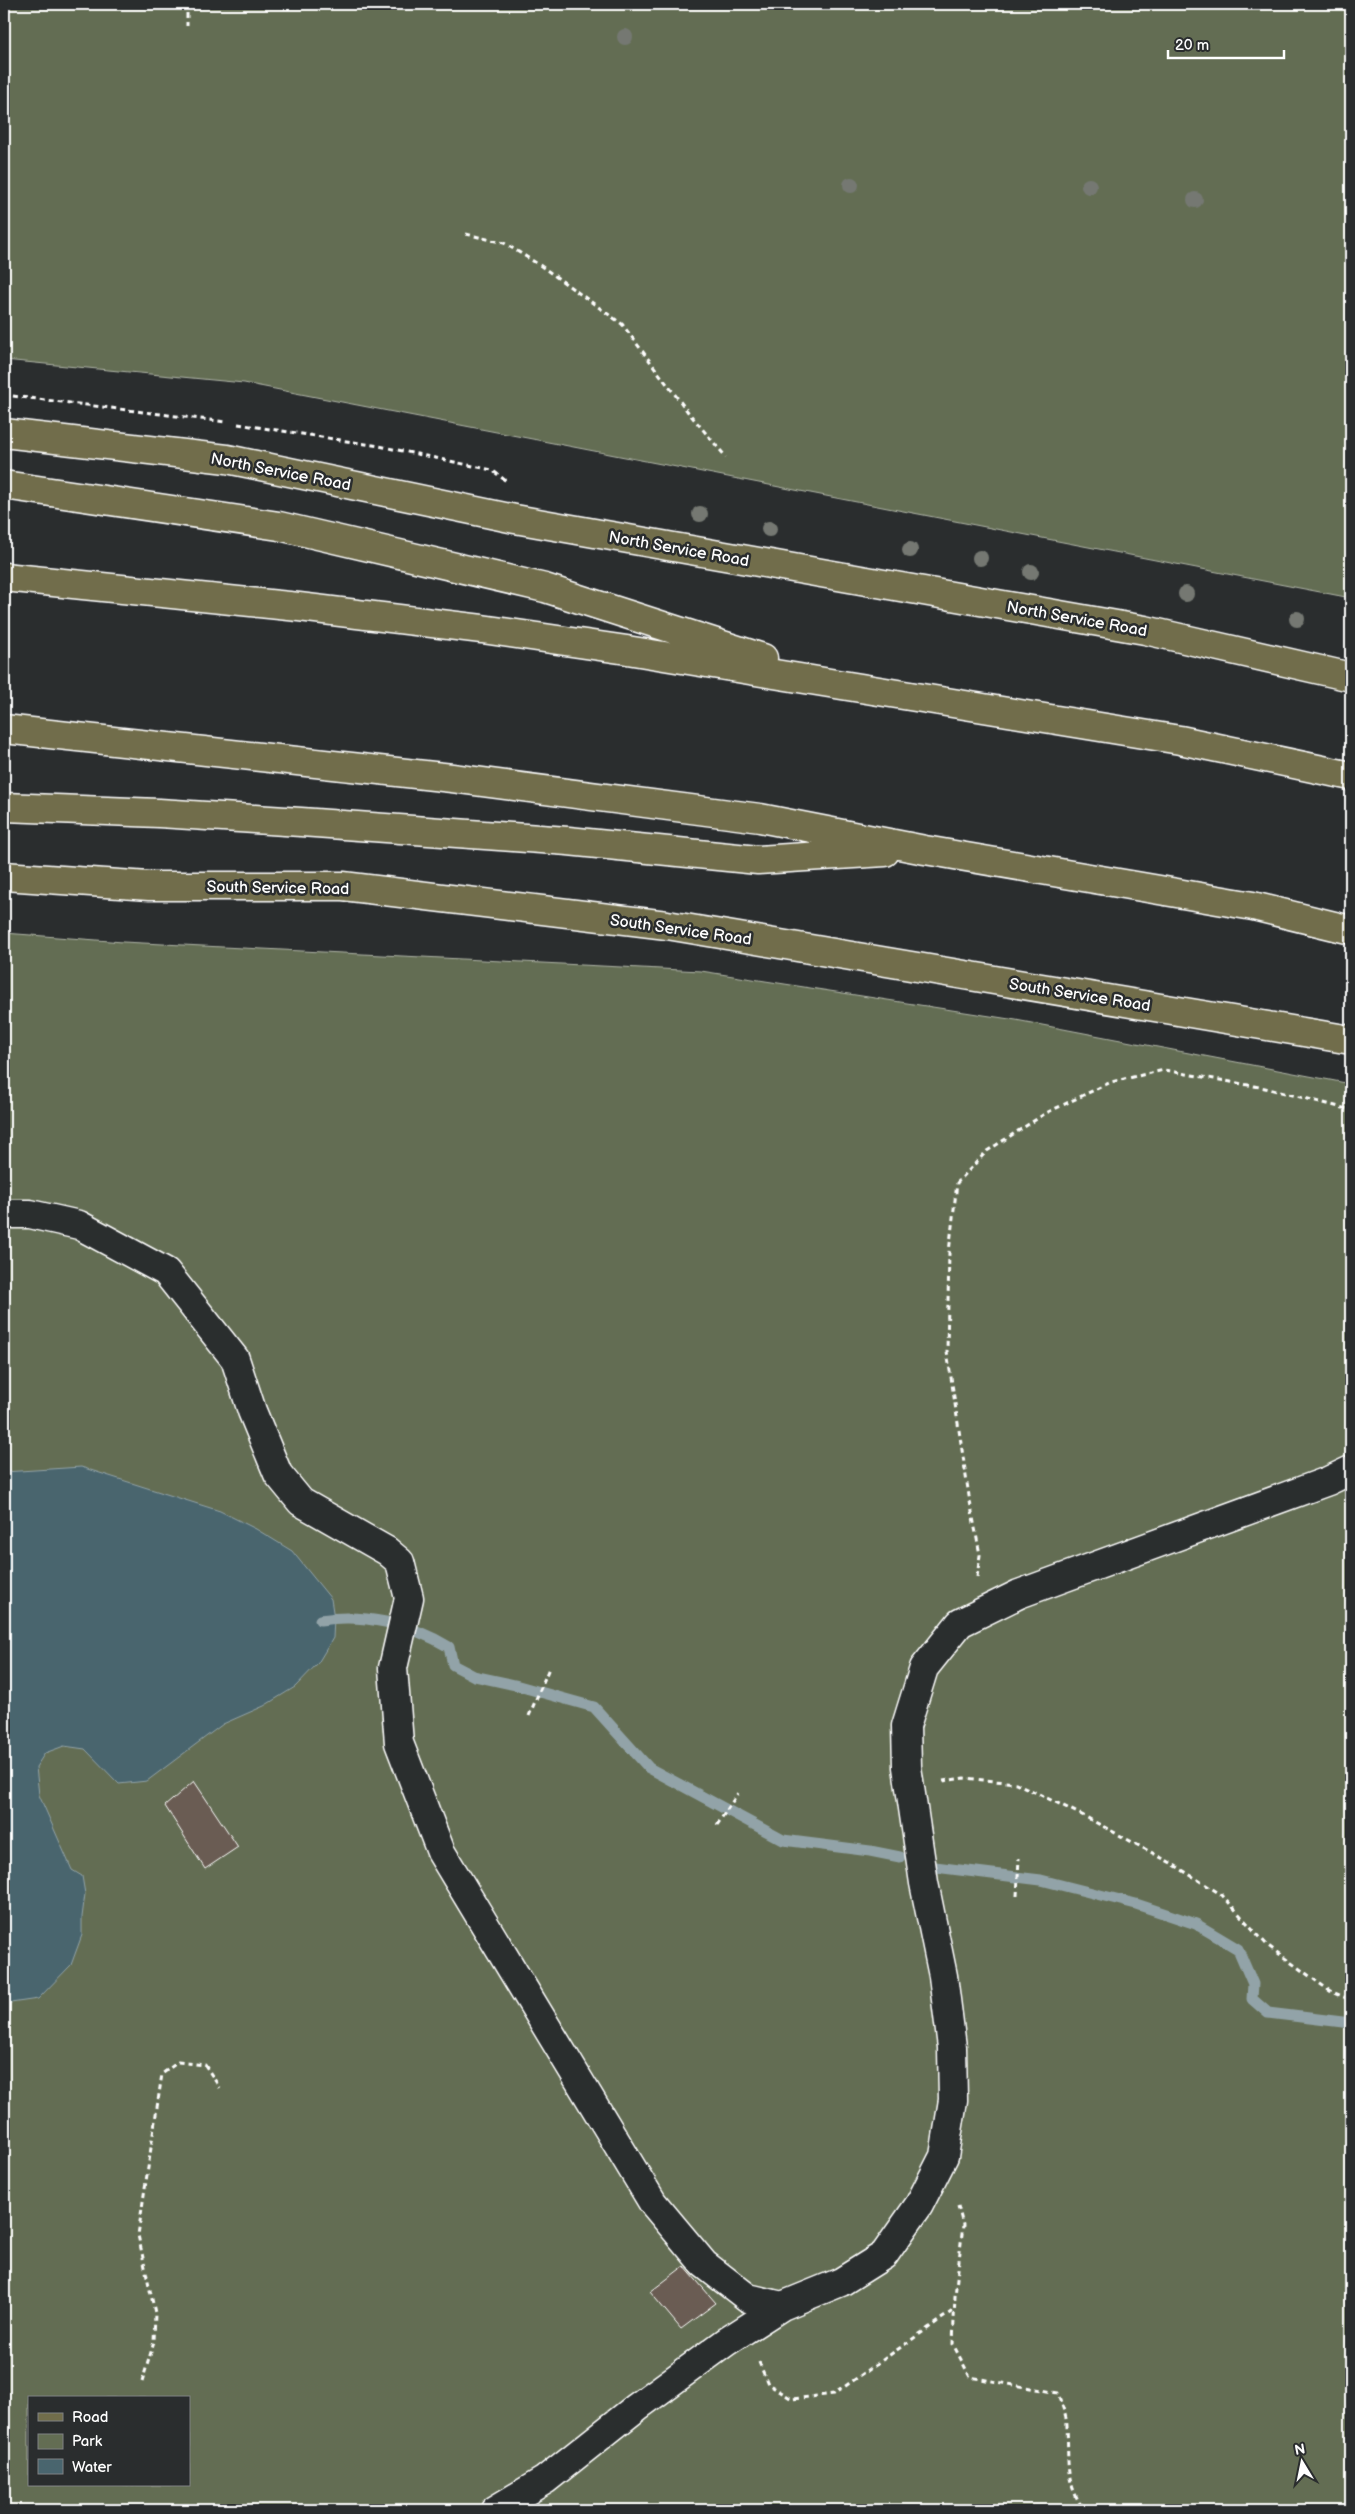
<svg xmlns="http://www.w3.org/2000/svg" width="1355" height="2514" font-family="'Balsamiq Sans',sans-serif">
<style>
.green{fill:#636d53;stroke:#b1b6a9;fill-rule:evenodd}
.water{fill:#49656e;stroke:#92a3a8}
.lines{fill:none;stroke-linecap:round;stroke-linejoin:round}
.stream{stroke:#92a3a8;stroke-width:11}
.building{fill:#6b5c52;stroke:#fff}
.minor-casing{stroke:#fff;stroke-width:31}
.major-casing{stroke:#fff;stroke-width:31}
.highway-casing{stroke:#fff;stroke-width:31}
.path{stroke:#fff;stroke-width:3;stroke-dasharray:5 4;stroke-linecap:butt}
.minor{stroke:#2a2d2e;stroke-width:28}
.major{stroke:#716d4b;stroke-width:28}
.highway{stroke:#716d4b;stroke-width:28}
.tree{fill:#747872}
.labels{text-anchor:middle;stroke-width:5;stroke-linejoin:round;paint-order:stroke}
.street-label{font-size:16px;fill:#fff;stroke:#2a2d2e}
</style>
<rect width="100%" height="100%" fill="#2a2d2e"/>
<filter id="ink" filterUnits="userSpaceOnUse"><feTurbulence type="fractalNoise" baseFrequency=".02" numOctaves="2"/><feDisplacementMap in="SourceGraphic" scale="10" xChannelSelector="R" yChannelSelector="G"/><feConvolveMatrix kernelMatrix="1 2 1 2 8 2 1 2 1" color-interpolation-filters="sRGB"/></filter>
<g filter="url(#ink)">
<path class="green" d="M 4,4 L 1351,4 L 1351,598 L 244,383 L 4,360 Z
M 4,933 L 123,942 L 701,971 L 1016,1020 L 1351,1084 L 1351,2510 L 4,2510 ZM 29,2398 L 189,2398 L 189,2485 L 29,2485 Z"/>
<path class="water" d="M 81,1467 L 220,1511 L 256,1529 L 292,1551 L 331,1599 L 334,1618 L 333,1638 L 318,1663 L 295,1687 L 264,1706 L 223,1724 L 147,1781 L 119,1784 L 85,1749 L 64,1746 L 45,1753 L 36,1767 L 39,1795 L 72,1870 L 82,1876 L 85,1894 L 82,1917 L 82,1935 L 71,1965 L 38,1999 L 4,2004 L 4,1472 Z"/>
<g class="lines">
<path class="stream" d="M 320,1620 C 364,1613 411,1624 449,1647 L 453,1665 L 474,1676 L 515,1685 L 594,1707 L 649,1768 L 783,1840 L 870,1851 L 900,1857
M 935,1867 L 1041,1880 L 1136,1904 L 1196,1924 L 1238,1949 L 1253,1984 L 1252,1999 L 1268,2013 L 1351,2023"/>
</g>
<path class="building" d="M 194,1781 L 238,1847 L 205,1869 L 165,1806 Z
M 684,2266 L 716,2303 L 681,2329 L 650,2292 Z"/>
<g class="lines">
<defs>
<path id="minor" d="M 4,1214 L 30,1214 L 79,1225 L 166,1272 L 235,1359 L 252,1411 L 278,1474 L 301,1502 L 387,1551 L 400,1562 L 409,1598 L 393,1668 L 399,1743 L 441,1852 L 653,2203 L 704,2264 L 748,2298 L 782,2306 L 841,2282 L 884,2255 L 919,2205 L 944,2156 L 953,2100 L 952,2047 L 943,1976 L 924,1883 L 907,1767 L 906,1726 L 924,1668 L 960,1623 L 1019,1594 L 1328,1481 L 1351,1470
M 495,2510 L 545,2480 L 637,2407 L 726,2342 L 782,2306"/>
<path id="major" d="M 4,433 L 227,459 L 515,519 L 1145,630 L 1351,677
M 4,876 L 149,886 L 343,886 L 667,925 L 1351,1040"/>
<path id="highway" d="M 4,485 L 279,526 L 545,588 L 763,658
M 4,577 L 299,607 L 482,629 L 627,650 L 1180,740 L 1351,776
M 4,729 L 452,778 L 760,818 L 925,850 L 1253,906 L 1351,930
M 4,807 L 159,813 L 301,822 L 568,841 L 758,860 L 885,852"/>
</defs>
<use href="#minor" class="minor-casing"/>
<use href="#major" class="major-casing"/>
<use href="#highway" class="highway-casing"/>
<path class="path" d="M 187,4 L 187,26
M 466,234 L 504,243 L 541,266 L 622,324 L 688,412 L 726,457
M 4,395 L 226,422
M 238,424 L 379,446 L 492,470 L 506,481
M 977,1577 L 980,1555 L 969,1496 L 947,1351 L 949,1252 L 957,1183 L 987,1151 L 1046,1113 L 1111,1082 L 1164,1070 L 1265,1088 L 1351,1110
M 529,1716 L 549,1668
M 943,1781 L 964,1778 L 1016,1783 L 1082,1815 L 1171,1863 L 1222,1895 L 1267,1945 L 1330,1991 L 1351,2000
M 717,1825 L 738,1793
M 1017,1896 L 1019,1858
M 958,2206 L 963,2225 L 955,2296 L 953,2344 L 970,2377 L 1058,2393 C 1061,2404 1067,2416 1067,2427 C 1069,2461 1064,2480 1084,2510
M 759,2362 L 768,2384 L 792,2399 L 834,2394 L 954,2310
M 142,2382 L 154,2342 L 155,2313 L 138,2235 L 162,2074 L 178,2062 L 205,2065 L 220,2088"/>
<use href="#minor" class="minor"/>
<use href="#major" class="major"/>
<use href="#highway" class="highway"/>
</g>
<g class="tree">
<circle cx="625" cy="37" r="8"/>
<circle cx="851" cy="185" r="8"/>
<circle cx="1089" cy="186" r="8"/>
<circle cx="1195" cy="200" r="8"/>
<circle cx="700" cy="514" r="8"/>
<circle cx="769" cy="529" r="8"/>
<circle cx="910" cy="550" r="8"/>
<circle cx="980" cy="558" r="8"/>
<circle cx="1031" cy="572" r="8"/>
<circle cx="1186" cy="594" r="8"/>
<circle cx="1297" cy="619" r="8"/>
</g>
</g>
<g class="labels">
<g class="street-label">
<text transform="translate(281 471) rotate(11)" y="6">North Service Road</text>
<text transform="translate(679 548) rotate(10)" y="6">North Service Road</text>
<text transform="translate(1077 618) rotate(10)" y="6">North Service Road</text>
<text transform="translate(278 887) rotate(1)" y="6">South Service Road</text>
<text transform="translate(681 929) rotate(8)" y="6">South Service Road</text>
<text transform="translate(1080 994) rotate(9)" y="6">South Service Road</text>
</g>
</g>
<rect width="1355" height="2514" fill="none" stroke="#2a2d2e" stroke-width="20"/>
<rect x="10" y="10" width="1335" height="2494" fill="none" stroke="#fff" stroke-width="2" filter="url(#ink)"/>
<rect x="28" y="2396" width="162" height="90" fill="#2a2d2e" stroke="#7f8182"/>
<rect x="38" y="2413" width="25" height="8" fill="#716d4b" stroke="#7f8182"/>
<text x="72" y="2422" font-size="15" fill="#ffffff">Road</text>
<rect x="38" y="2434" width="25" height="15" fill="#636d53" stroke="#7f8182"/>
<text x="72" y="2446" font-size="15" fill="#ffffff">Park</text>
<rect x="38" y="2459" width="25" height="15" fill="#49656e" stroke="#7f8182"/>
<text x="72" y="2472" font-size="15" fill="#ffffff">Water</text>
<g transform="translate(1302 2462) rotate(350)" stroke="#2a2d2e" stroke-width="4" paint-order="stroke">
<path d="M0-4L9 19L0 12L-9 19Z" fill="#ffffff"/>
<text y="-8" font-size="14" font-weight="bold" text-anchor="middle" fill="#ffffff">N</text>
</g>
<path d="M1168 50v8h116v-8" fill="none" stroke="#ffffff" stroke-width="2.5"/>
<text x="1175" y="50" font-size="15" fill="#ffffff" stroke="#2a2d2e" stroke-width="4" paint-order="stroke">20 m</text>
</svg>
